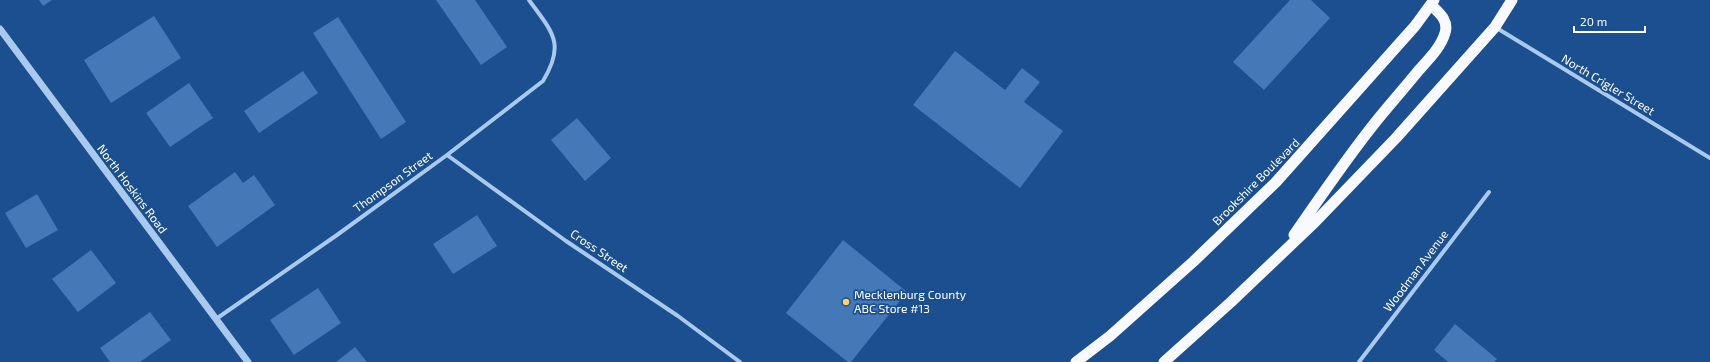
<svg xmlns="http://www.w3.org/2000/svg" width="1710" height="362" font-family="'Exo 2',sans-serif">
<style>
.building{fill:#4478b7}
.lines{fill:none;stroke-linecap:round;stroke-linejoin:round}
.minor{stroke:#a9c9ee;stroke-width:4}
.tertiary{stroke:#a9c9ee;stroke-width:7}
.trunk{stroke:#f8faff;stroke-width:11}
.poi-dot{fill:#ffd166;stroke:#1b4f8f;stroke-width:1.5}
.labels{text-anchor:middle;stroke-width:3.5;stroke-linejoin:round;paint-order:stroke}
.street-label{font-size:12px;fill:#fff;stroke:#1b4f8f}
.poi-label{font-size:12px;fill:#fff;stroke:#1b4f8f;text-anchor:start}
</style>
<rect width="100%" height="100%" fill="#1b4f8f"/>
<path class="building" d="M 39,0 L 52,0 L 43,6 Z
M 436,0 L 475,0 L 507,47 L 481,65 Z
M 1290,0 L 1311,0 L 1330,18 L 1264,90 L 1233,62 Z
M 154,16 L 181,58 L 111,103 L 84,60 Z
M 338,17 L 406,122 L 381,139 L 313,33 Z
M 955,51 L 1005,90 L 1022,68 L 1040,82 L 1024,102 L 1063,131 L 1020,188 L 913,105 Z
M 303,71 L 318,93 L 259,133 L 244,111 Z
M 189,83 L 213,118 L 170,147 L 146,113 Z
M 577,118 L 611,158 L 585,181 L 551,140 Z
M 235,172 L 243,183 L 254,175 L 275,205 L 217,247 L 188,206 Z
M 37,194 L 58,230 L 26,248 L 5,213 Z
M 477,215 L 497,246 L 453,274 L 433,244 Z
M 843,240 L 907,292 L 851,362 L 848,362 L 786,313 Z
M 91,250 L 116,283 L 78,312 L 52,279 Z
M 318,288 L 341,323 L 294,355 L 270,320 Z
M 150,312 L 171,340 L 140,362 L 110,362 L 100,348 Z
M 1455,324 L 1497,359 L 1494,362 L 1448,362 L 1434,350 Z
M 355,347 L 367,362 L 336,362 Z"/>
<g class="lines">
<path class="minor" d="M 1495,27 L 1710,158
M 447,155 L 566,241 L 678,316 L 740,362
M 216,319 L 337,235 L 447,155 L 543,81 C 566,43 552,32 529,0
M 1359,362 L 1489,192"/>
<path class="tertiary" d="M 0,29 L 248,362"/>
<path class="trunk" d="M 1294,235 C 1321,196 1348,156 1378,119 C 1392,102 1406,86 1419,70 C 1429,59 1441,47 1445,33 C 1449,20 1439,13 1431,5
M 1076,362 L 1110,336 L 1194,261 L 1276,182 L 1415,26 L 1434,0
M 1164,362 L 1231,302 L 1315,222 L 1396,138 L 1495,27 L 1512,0"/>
</g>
<circle class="poi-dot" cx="846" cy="302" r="4"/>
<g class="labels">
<g class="street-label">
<text transform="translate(1608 85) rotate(31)" y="4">North Crigler Street</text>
<text transform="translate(393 182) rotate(-36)" y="4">Thompson Street</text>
<text transform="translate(1256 182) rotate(-45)" y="4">Brookshire Boulevard</text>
<text transform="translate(132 189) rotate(53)" y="4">North Hoskins Road</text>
<text transform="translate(599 251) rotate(34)" y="4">Cross Street</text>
<text transform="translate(1416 271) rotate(-53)" y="4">Woodman Avenue</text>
</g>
<g class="poi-label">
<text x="854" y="299">Mecklenburg County<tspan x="854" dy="14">ABC Store #13</tspan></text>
</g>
</g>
<path d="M1574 26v6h71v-6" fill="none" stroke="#ffffff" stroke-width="2"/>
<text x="1580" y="26" font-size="12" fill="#ffffff" stroke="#1b4f8f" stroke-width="3" paint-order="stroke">20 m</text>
</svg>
